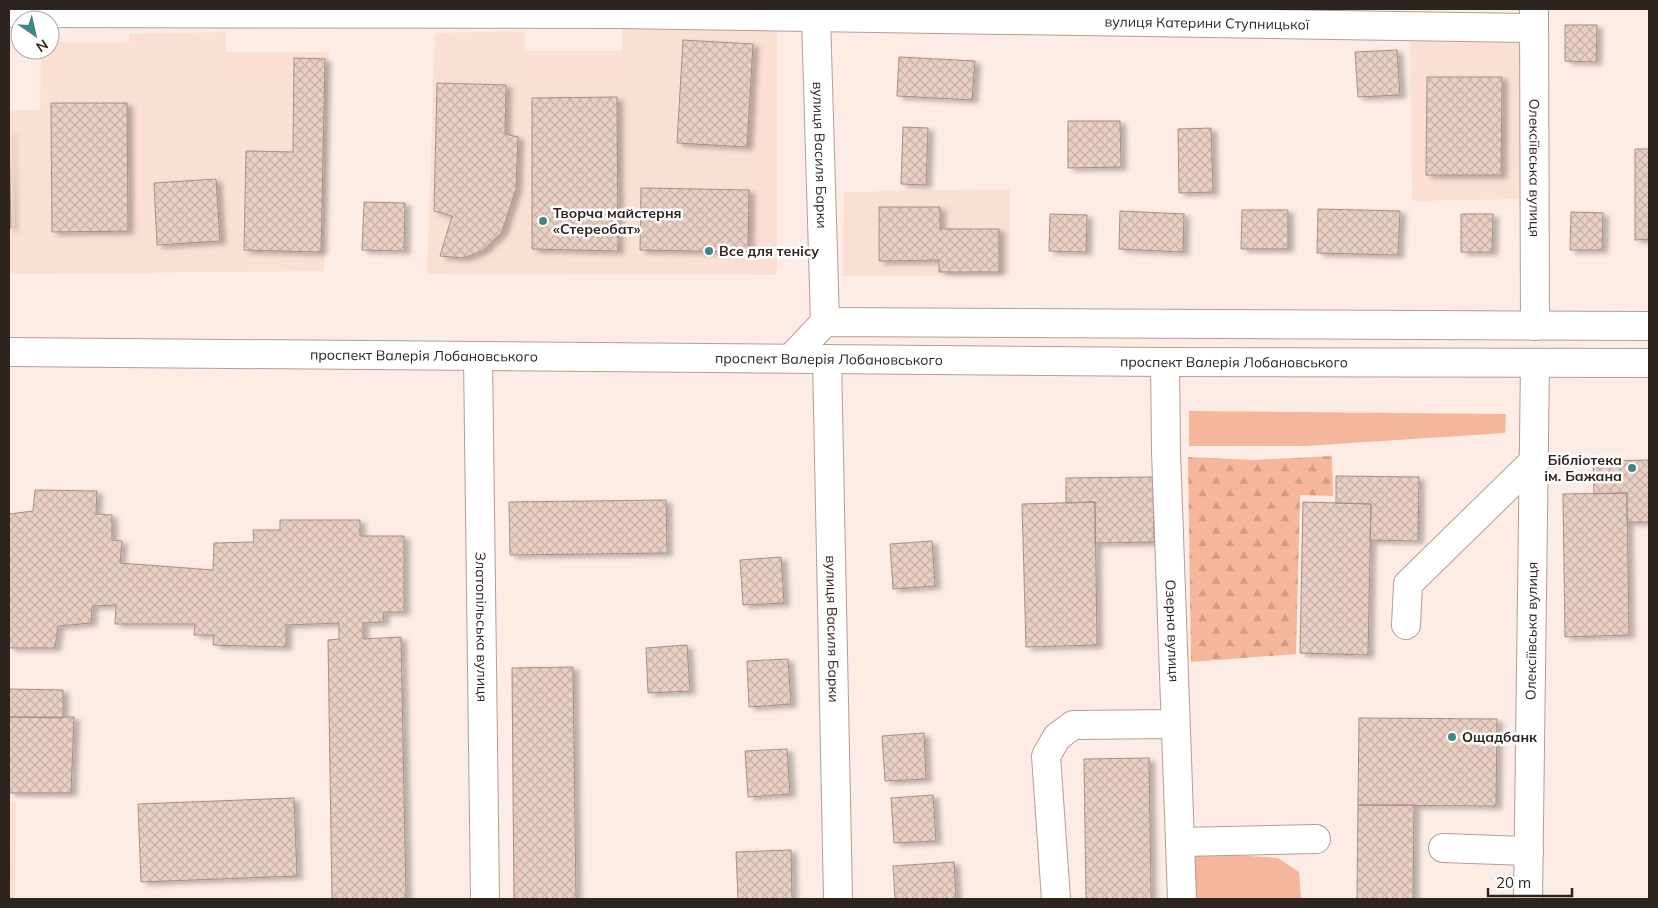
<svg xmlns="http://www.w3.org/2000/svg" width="1658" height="908" font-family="Mulish,sans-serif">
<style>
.built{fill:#fbdfd3}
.grass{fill:#f6b69b}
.forest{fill:url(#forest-firs)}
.building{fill:url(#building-cross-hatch);stroke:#a88f84;filter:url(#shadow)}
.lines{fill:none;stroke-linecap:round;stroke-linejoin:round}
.minor-casing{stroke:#b69d92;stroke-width:30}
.major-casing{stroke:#b69d92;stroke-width:30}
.minor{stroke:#fff;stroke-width:28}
.major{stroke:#fff;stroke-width:28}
.poi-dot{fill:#3f8684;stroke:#fff;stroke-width:2}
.labels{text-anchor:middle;stroke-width:5;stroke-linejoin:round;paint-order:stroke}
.street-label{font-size:14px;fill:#2d231f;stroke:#fff}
.poi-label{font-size:14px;font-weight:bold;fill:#2d231f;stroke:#fff;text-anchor:start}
</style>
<defs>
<pattern id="forest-firs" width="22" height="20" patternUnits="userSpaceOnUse" patternTransform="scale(1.25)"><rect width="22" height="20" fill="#f6b69b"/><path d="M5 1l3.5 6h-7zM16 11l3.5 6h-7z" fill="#d39c85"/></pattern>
<pattern id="building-cross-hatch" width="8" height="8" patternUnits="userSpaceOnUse" patternTransform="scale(1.25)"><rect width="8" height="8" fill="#e9cec3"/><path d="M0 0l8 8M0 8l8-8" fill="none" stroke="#c8b1a7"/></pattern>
<filter id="shadow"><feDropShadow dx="5.5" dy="3" stdDeviation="2.5" flood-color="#0004"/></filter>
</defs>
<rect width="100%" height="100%" fill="#fcece5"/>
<path class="built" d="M 777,28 L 777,275 L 427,274 L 435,33 L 525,31 L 525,51 L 622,51 L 622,29 Z
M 226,32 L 226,52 L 329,52 L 324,271 L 9,274 L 9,110 L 40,110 L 41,50 L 50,50 L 50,42 L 129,43 L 129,34 Z
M 1410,36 L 1521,38 L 1529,199 L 1412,201 Z
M 1010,189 L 1010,275 L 843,276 L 844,192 Z
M 9,802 L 16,803 L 15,899 L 9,899 Z"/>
<path class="grass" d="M 1189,411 L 1506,414 L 1505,433 L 1305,446 L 1189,446 Z
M 1186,852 L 1278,858 L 1299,872 L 1301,899 L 1190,899 Z"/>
<path class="forest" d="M 1332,456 L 1333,496 L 1300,495 L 1296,654 L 1191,662 L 1188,457 L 1255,460 Z"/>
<path class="building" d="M 1565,25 L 1597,25 L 1596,62 L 1565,61 Z
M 683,40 L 753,44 L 747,147 L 677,143 Z
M 1397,50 L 1400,95 L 1358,97 L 1355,52 Z
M 899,57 L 975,61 L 972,100 L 897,96 Z
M 294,58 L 325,59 L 321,252 L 244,250 L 246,151 L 293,152 Z
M 1427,77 L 1502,77 L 1501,175 L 1426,175 Z
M 437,83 L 506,85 L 505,134 L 518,137 L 516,189 L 502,232 L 482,251 L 463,258 L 440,256 L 452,216 L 434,211 Z
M 617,97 L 618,251 L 532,249 L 532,98 Z
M 51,103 L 127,103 L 128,231 L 52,232 Z
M 1068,121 L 1120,121 L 1121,167 L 1068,168 Z
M 903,127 L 928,128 L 926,185 L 901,184 Z
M 1211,128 L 1213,192 L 1179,193 L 1178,129 Z
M 9,130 L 11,228 L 9,228 Z
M 1635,149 L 1649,149 L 1649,239 L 1635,240 Z
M 216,179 L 220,241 L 157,245 L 154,183 Z
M 641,188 L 749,190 L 748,252 L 640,250 Z
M 364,202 L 405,203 L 404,251 L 362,250 Z
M 879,207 L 940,207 L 940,229 L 999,229 L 999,272 L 939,272 L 939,260 L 879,261 Z
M 1318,209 L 1400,211 L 1398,255 L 1317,253 Z
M 1242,210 L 1288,210 L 1288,249 L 1241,249 Z
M 1120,211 L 1184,214 L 1183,252 L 1119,249 Z
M 1571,212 L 1603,213 L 1602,250 L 1570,250 Z
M 1050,214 L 1087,215 L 1086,252 L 1049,251 Z
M 1461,214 L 1493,214 L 1492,252 L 1461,252 Z
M 1649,460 L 1649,522 L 1627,522 L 1627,493 L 1594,494 L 1593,461 Z
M 1336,476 L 1419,477 L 1418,541 L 1370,540 L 1371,504 L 1336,503 Z
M 1153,477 L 1154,542 L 1095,543 L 1095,502 L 1066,503 L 1066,478 Z
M 35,490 L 97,491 L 96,514 L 112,515 L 112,540 L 122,541 L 120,563 L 213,570 L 214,543 L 254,542 L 253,530 L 280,530 L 280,520 L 360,520 L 360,536 L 404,536 L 404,612 L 384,612 L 383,622 L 363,623 L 363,639 L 401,637 L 406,899 L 332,899 L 328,640 L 339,639 L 339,623 L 286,625 L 286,647 L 213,645 L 214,635 L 194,635 L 195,624 L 115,624 L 116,605 L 92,606 L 91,623 L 58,626 L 55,648 L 9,648 L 9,514 L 33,511 Z
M 1627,493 L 1629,635 L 1565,637 L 1563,494 Z
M 666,500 L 667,553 L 510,555 L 509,502 Z
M 1095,502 L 1097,645 L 1026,647 L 1022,504 Z
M 1303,502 L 1371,504 L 1368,655 L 1300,653 Z
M 932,541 L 935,586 L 893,589 L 890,544 Z
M 781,557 L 784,603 L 743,605 L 740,560 Z
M 687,645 L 690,691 L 648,693 L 646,648 Z
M 788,659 L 791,704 L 749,707 L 747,661 Z
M 573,667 L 576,899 L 514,899 L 512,668 Z
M 9,689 L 63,690 L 63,718 L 9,717 Z
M 9,717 L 74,717 L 71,793 L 9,793 Z
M 1359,718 L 1497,719 L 1496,806 L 1358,805 Z
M 924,733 L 926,779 L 885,781 L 882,736 Z
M 787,749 L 790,794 L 748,797 L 745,751 Z
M 1149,758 L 1151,899 L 1086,899 L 1084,759 Z
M 933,795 L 936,841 L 894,843 L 891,798 Z
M 294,798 L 297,876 L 141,882 L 138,804 Z
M 1358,805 L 1414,805 L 1413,899 L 1357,899 Z
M 791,850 L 792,899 L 738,899 L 736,852 Z
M 954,862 L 956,899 L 895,899 L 893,866 Z"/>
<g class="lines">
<defs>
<g id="minor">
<path id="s1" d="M 1534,10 L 1535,326"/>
<path id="s2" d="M 9,13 L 616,14 L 1534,28"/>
<path id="s3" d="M 816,17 L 825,322"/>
<path id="s4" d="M 478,356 L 485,899"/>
<path id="s5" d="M 827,359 L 838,899"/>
<path id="s6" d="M 1165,362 L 1166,451 L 1182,899"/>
<path d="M 1406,625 L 1408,584 L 1535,460"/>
<path d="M 1180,842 L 1316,839"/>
<path d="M 1443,848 L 1529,851"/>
<path d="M 1056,899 L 1046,756 L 1057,737 L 1073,725 L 1175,724"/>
<path id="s7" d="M 1528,899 L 1535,364"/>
</g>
<g id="major">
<path id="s8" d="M 9,352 L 1165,362 L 1649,363"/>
<path d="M 791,358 L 825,322 L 1649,326"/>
</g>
</defs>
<use href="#minor" class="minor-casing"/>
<use href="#major" class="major-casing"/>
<use href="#minor" class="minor"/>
<use href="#major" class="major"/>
</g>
<g class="poi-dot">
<circle cx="543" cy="221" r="5"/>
<circle cx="709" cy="251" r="5"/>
<circle cx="1632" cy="468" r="5"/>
<circle cx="1452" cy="737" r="5"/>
</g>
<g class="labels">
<g class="street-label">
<text dy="5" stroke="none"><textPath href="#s2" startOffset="1198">вулиця Катерини Ступницької</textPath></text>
<text dy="5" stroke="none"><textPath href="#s3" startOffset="138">вулиця Василя Барки</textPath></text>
<text dy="5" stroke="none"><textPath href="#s1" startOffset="158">Олексіївська вулиця</textPath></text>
<text dy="5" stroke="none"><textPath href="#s8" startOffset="415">проспект Валерія Лобановського</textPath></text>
<text dy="5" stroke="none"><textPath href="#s8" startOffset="820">проспект Валерія Лобановського</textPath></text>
<text dy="5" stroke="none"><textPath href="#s8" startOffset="1225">проспект Валерія Лобановського</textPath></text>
<text dy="5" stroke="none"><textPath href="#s4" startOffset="271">Златопільська вулиця</textPath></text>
<text dy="5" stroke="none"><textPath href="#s5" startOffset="270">вулиця Василя Барки</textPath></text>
<text dy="5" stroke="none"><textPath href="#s6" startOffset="269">Озерна вулиця</textPath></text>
<text dy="5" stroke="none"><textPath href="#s7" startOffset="268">Олексіївська вулиця</textPath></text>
</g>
<g class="poi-label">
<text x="553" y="218">Творча майстерня<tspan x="553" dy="16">«Стереобат»</tspan></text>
<text x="719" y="256">Все для тенісу</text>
<text x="1622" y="465" text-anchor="end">Бібліотека<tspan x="1622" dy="16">ім. Бажана</tspan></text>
<text x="1462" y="742">Ощадбанк</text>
</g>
</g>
<rect width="1658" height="908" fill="none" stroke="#2d231f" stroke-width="20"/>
<g transform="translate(35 35) rotate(146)"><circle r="24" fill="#ffffff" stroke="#aba7a5"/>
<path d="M0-4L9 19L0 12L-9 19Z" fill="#3f8684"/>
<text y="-8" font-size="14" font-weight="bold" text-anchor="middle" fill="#2d231f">N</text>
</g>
<path d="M1488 888v8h84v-8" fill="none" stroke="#2d231f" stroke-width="2.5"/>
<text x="1496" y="888" font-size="15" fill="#2d231f" stroke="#ffffff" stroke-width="4" paint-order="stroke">20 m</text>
</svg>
